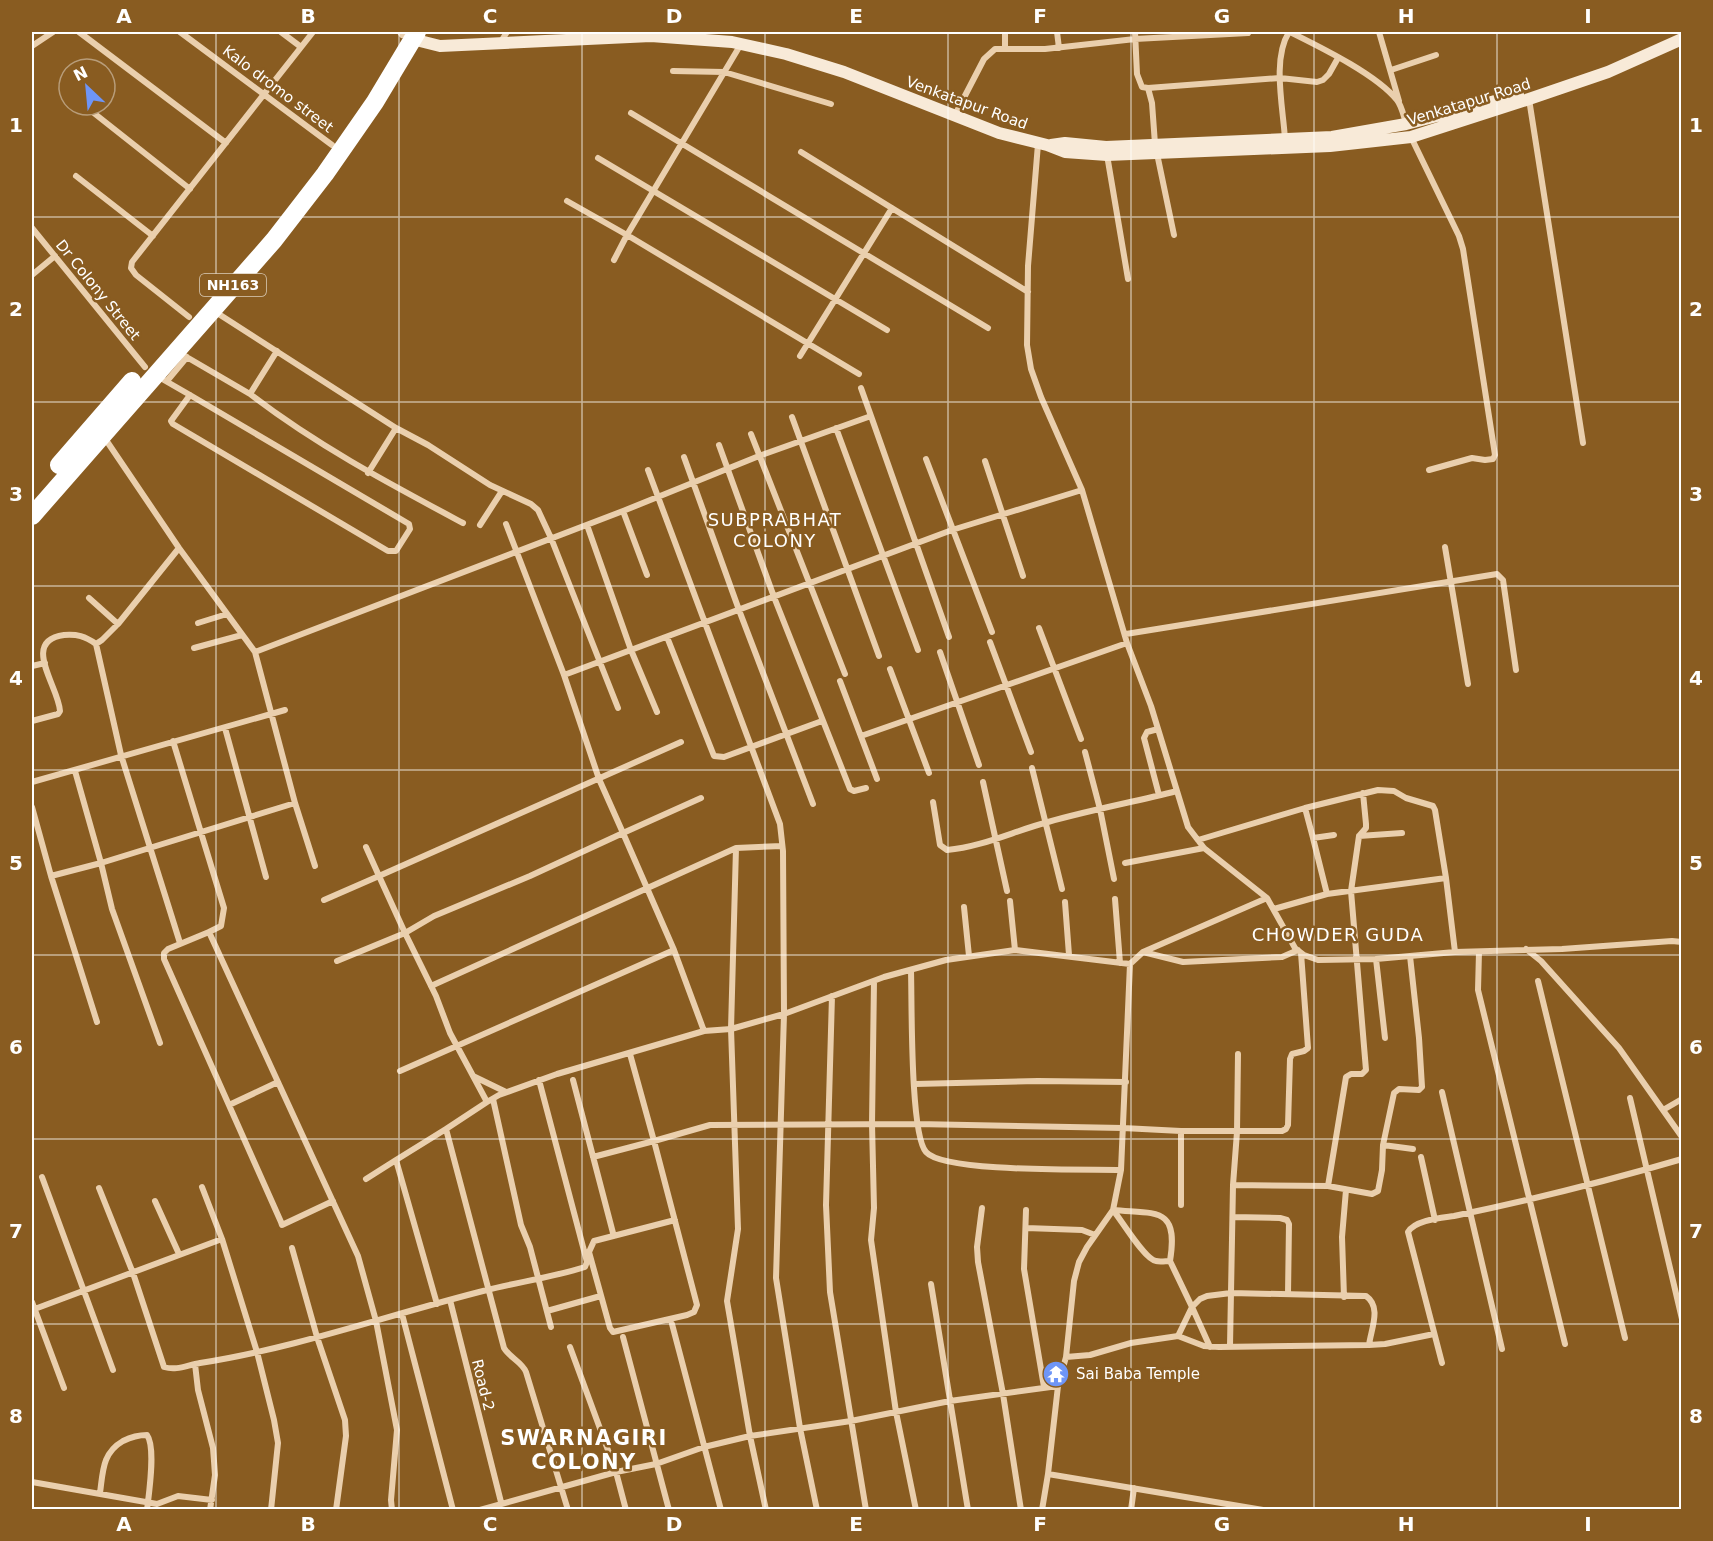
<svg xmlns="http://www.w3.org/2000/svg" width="1713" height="1541" font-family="'DejaVu Sans',sans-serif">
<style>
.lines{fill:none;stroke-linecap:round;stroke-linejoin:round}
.street{stroke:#eacfad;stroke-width:6}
.secondary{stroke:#f8ead8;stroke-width:12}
.highway{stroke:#fff;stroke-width:18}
.grid{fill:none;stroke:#fff;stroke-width:1.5;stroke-opacity:0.55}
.labels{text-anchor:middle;stroke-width:5;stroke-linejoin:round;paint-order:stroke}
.shield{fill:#895c21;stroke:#dccebc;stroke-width:1.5}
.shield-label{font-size:14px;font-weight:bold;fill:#fff}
.street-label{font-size:15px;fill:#fff;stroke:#895c21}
.poi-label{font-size:15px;fill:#fff;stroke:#895c21;text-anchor:start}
.quarter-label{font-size:18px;letter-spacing:1.5px;fill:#fff;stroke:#895c21}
.district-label{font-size:21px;font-weight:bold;letter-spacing:1.5px;fill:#fff;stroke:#895c21}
.neatline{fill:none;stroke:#fff;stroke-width:2}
.grid-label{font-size:20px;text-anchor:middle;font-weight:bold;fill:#fff}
</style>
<rect width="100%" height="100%" fill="#895c21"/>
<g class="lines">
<path class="street" d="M 79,32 L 226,143
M 180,32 L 332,145
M 281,32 L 301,47
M 400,32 L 402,35
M 1005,32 L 1005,49
M 1057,32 L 1059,48
M 1135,32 L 1137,74 L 1142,87 L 1148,88 L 1152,103 L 1155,144 L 1174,235
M 1290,32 C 1320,47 1376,74 1397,100 C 1402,106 1404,118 1407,126
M 1379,32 L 1399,101
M 500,43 L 507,32
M 741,44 L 627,235 L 859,374
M 32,46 L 53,32
M 1391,70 L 1436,55
M 673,71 L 724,72 L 831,104
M 1148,88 L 1280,78 L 1317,82 L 1323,80 L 1329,74 L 1338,58
M 1529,99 L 1583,443
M 90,110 L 190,189
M 631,113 L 988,328
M 955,115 L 984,59 L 995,49 L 1045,49 L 1135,39 L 1248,33
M 1410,135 L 1459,236 L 1463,249 L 1495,455 L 1493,459 L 1485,460 L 1472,458 L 1429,470
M 1285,139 C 1283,107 1272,59 1289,32
M 1038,144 L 1028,266 L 1027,345 L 1031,369 L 1041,397 L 1082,490 L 1127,643 L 1151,706 L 1188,827 L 1204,848 L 1267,898 L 1295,948 L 1304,955 L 1318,960 L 1376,959 L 1455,952 L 1562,949 L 1672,941 L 1682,942
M 801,152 L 1028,292
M 1107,155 L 1128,279
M 598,158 L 887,330
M 76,176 L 153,236
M 567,201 L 627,235 L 614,260
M 32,228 L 145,367
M 32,275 L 55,256
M 214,311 L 396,428 L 428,445 L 490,485 L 531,504 L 538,510 L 551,538 L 618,708
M 189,317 L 136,275 L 131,268 L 132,262 L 313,32
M 277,351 L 250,394 C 316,445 390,484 463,523
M 178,352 L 250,394
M 800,356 L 892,208
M 157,376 L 190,395 L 409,524 L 410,529 L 396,551 L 388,551 L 173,424 L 171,421 L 190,395
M 167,381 L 187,357
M 861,388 L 871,416
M 792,417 L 879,656
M 836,428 L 918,650
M 751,434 L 845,674
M 104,437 L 179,548 L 255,652 L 623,511 L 759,456 L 871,416 L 949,637
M 719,445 L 774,597 L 850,789 L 854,791 L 866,788
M 684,457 L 739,610 L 813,804
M 926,459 L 992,632
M 985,461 L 1023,576
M 648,470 L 780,824 L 783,851 L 784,1014 L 776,1278 L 800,1428 L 817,1510
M 368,473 L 396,428
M 623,511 L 647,575
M 506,524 L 564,675 L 599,779 L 623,833 L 530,876 L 434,916 L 405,933 L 436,996 L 450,1033 L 487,1102 L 446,1129 L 504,1348 C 510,1358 522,1362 526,1372 L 568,1510
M 480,525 L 502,491
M 587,525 L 631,650 L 657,712
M 1445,547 L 1468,684
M 89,598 L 118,624
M 198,623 L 227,614
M 1039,628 L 1081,739
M 1126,634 L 1497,574 L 1503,580 L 1516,670
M 667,637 L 714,756 L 724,757 L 822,721
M 990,642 L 1031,752
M 96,644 L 121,755 L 180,943
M 194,648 L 242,635
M 255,652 L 295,803 L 315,866
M 940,652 L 979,765
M 32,666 L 45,663
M 890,669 L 929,773
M 564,675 L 952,530 L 1082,490
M 840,681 L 877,779
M 32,721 L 58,714 L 60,711 C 59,687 20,641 64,635 C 77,634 85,636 96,644 L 102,640 L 118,624 L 179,548
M 225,728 L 266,877
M 1158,729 L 1147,732 L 1144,738 L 1159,795
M 861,736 L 1127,643
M 173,741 L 224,908 L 221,926 L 209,932 L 358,1256 L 376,1321 L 397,1430 L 391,1500 L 392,1510
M 1085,752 L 1100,809 L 1114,879
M 1032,768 L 1062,889
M 75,771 L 101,863 L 112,909 L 160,1043
M 32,782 L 285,710
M 983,782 L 1007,891
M 701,798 L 623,833 L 674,950 L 704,1031
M 933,802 L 940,845 L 947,850 C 982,847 1014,831 1048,822 C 1090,810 1134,802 1177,791
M 32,807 L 51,876 L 97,1022
M 1305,808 L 1313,838 L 1334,835
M 1359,836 L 1402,833
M 1313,838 L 1327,894
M 1198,840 L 1305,808 L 1378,790 L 1394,791 L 1406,798 L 1433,806 L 1435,810 L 1446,878 L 1327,894 L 1274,909
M 736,848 L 731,1029 L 738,1229 L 727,1301 L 750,1436 L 766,1510
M 1125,863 L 1204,848
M 51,876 L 101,863 L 295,803
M 1446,878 L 1455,952
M 1115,899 L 1120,963
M 324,900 L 379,876 L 366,847
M 1010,901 L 1015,950
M 1065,902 L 1069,955
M 964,907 L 969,956
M 209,932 L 168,949 L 164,953 L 164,959 L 281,1222 L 282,1225 L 333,1201
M 1526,949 L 1541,961 L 1619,1048 L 1682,1137
M 1143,952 L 1183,962 L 1282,957 L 1298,950
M 1479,952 L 1478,990 L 1565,1344
M 1376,959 L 1385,1038
M 337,961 L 405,933 L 379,876 L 681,742
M 911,971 C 912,1002 910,1134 926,1152 C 944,1173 1089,1169 1121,1170
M 874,981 L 872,1124 L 874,1208 L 871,1240 L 896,1412 L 916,1510
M 1538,981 L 1625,1338
M 431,986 L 736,848 L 782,846
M 832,996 L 826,1205 L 830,1292 L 866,1510
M 400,1071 L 674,950
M 473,1076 L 506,1092
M 573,1080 L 613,1233
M 915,1084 L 1038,1081 L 1126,1082
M 1442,1092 L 1502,1349
M 1630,1098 L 1682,1319
M 493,1099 L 521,1225 L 530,1247 L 551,1327
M 487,1102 L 499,1095 L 557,1074 L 704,1031 L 731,1029 L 784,1014 L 884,977 L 946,960 L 1015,950 L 1130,964
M 229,1105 L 278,1082
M 1663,1110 L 1682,1099
M 1181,1131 L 1181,1205
M 1383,1145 L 1413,1149
M 593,1157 L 654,1141 L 630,1054
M 1421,1157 L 1435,1220
M 42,1177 L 113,1370
M 366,1179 L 396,1160
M 1233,1185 L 1328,1186 L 1372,1194 L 1378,1191 L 1382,1170 L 1383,1145 L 1394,1093 L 1399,1089 L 1419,1090 L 1422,1087 L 1419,1038 L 1410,956
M 1328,1186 L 1346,1077 L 1351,1074 L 1362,1074 L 1366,1070 L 1351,891 L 1359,836 L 1366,828 L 1366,824 L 1363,793
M 202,1187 L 222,1239
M 99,1188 L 133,1273 L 164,1367 C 177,1371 187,1365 200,1363 C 297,1348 391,1314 487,1290 C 519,1282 553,1277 585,1267 L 587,1262 L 539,1080
M 155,1201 L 179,1254
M 982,1208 L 977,1247 L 978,1262 L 1003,1394 L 1021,1510
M 1026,1210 L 1024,1269 L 1044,1387
M 1113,1210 C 1156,1214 1179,1206 1170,1261 C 1166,1261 1160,1262 1156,1261 C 1145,1260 1122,1221 1113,1210 Z
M 1233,1217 L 1280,1218 L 1287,1220 L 1289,1224 L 1288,1294
M 675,1220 L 594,1241 L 589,1252 L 610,1328 L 613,1332 L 687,1315 L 694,1312 L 697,1305 L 654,1141 L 710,1125 L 917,1124 L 1123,1128 L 1181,1131 L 1282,1131 L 1286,1129 L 1288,1125 L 1290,1059 L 1292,1054 L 1304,1051 L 1308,1048 L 1301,953
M 1026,1228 L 1082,1230 L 1095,1235
M 292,1248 L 317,1337 L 345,1420 L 346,1436 L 336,1510
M 1170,1261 L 1192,1307 L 1178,1336
M 931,1284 L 968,1510
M 1344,1297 L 1342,1237 L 1346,1190
M 450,1300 L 503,1510
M 32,1302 L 64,1388
M 437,1304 L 396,1160 L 446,1129
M 32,1310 L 222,1239 L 257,1352 L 274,1420 L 278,1443 L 271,1510
M 547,1311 L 597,1297
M 402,1314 L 453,1510
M 672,1324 L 721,1510
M 623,1337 L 669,1510
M 1369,1345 L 1385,1344 L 1434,1334
M 1230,1346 L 1233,1185 L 1237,1132 L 1238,1054
M 570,1347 L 616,1472 L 626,1510
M 1066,1357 L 1090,1355 L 1131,1343 L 1178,1336 L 1204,1346 L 1219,1347 L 1369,1345 C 1371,1329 1382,1307 1366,1296 L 1231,1293 L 1207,1296 L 1200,1299 L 1192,1307 L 1210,1347
M 1442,1363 L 1408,1232 C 1415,1220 1441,1218 1454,1216 C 1531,1200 1607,1181 1682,1159
M 195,1364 L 198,1390 L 213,1448 L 214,1461 L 215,1475 L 210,1510
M 1048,1474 L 1263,1510
M 32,1482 L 157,1504 L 178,1496 L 212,1500
M 100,1493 C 103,1472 102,1453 123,1441 C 131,1437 138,1435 147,1435 C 156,1447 149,1493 147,1510
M 480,1510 L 616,1472 L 656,1464 L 704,1447 L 750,1436 L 851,1421 L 950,1401 L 1058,1386
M 1042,1510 L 1048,1474 L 1058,1386 L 1066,1357 L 1074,1281 L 1079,1262 L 1087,1247 L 1113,1210 L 1121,1170 L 1130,964 L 1143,952 L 1267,898
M 1131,1510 L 1134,1488"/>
<path class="secondary" d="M 412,39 L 440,46 L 651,36 L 732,42 L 786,54 L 844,72 L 999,133 L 1047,145 L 1065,152 L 1107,155 L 1330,146 L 1411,137 L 1529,99 L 1608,72 L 1682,39
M 1051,145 L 1065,143 L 1106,147 L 1332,137 L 1406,124 L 1518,95"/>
<path class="highway" d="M 59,465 L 132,381
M 32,516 L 274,240 L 325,174 L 375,102 L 417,32"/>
</g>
<path class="grid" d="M 216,32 L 216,1510M 399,32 L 399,1510M 582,32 L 582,1510M 765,32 L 765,1510M 948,32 L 948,1510M 1131,32 L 1131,1510M 1314,32 L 1314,1510M 1497,32 L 1497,1510M 32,217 L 1682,217M 32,402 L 1682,402M 32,586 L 1682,586M 32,770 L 1682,770M 32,955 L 1682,955M 32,1139 L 1682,1139M 32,1324 L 1682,1324"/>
<defs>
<symbol id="temple-disc" viewBox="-11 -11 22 22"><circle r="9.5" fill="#6e95f7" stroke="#895c21"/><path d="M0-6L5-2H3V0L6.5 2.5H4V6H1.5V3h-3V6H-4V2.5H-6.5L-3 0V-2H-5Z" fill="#fff"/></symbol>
</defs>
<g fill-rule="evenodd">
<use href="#temple-disc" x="1041" y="1359" width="30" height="30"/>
</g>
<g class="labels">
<rect class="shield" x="200" y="274" width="66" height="22" rx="4.5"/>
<g class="shield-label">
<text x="233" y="290">NH163</text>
</g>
<g class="street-label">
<text transform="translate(278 89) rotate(37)" y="5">Kalo dromo street</text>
<text transform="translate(1469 102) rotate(-17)" y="5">Venkatapur Road</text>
<text transform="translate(967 103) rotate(20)" y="5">Venkatapur Road</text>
<text transform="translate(98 290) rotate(51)" y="5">Dr Colony Street</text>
<text transform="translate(483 1385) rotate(76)" y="5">Road-2</text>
</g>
<g class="poi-label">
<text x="1076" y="1379">Sai Baba Temple</text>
</g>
<g class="quarter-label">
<text x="775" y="526">SUBPRABHAT<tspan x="775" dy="21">COLONY</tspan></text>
<text x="1338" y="941">CHOWDER GUDA</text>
</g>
<g class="district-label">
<text x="584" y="1445">SWARNAGIRI<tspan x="584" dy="24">COLONY</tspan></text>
</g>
</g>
<rect width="1713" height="1541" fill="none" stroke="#895c21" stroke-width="66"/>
<g transform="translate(87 87) rotate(334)"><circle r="28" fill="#895c21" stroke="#b89d7a" stroke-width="1.5"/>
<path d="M0-4.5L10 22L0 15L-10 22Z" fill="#6e95f7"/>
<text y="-9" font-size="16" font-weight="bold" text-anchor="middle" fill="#ffffff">N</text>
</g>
<rect x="33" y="33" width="1647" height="1475" class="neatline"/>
<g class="grid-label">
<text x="124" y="23">A</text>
<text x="308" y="23">B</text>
<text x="490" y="23">C</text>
<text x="674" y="23">D</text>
<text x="856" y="23">E</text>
<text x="1040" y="23">F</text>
<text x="1222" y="23">G</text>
<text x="1406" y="23">H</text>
<text x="1588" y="23">I</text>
<text x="16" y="132">1</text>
<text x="1696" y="132">1</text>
<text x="16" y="316">2</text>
<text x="1696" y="316">2</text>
<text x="16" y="501">3</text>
<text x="1696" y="501">3</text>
<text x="16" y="685">4</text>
<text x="1696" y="685">4</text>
<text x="16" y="870">5</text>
<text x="1696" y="870">5</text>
<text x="16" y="1054">6</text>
<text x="1696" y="1054">6</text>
<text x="16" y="1238">7</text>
<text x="1696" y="1238">7</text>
<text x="16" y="1423">8</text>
<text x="1696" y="1423">8</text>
<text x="124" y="1531">A</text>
<text x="308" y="1531">B</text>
<text x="490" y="1531">C</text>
<text x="674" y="1531">D</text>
<text x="856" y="1531">E</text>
<text x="1040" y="1531">F</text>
<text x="1222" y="1531">G</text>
<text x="1406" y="1531">H</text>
<text x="1588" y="1531">I</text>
</g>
</svg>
